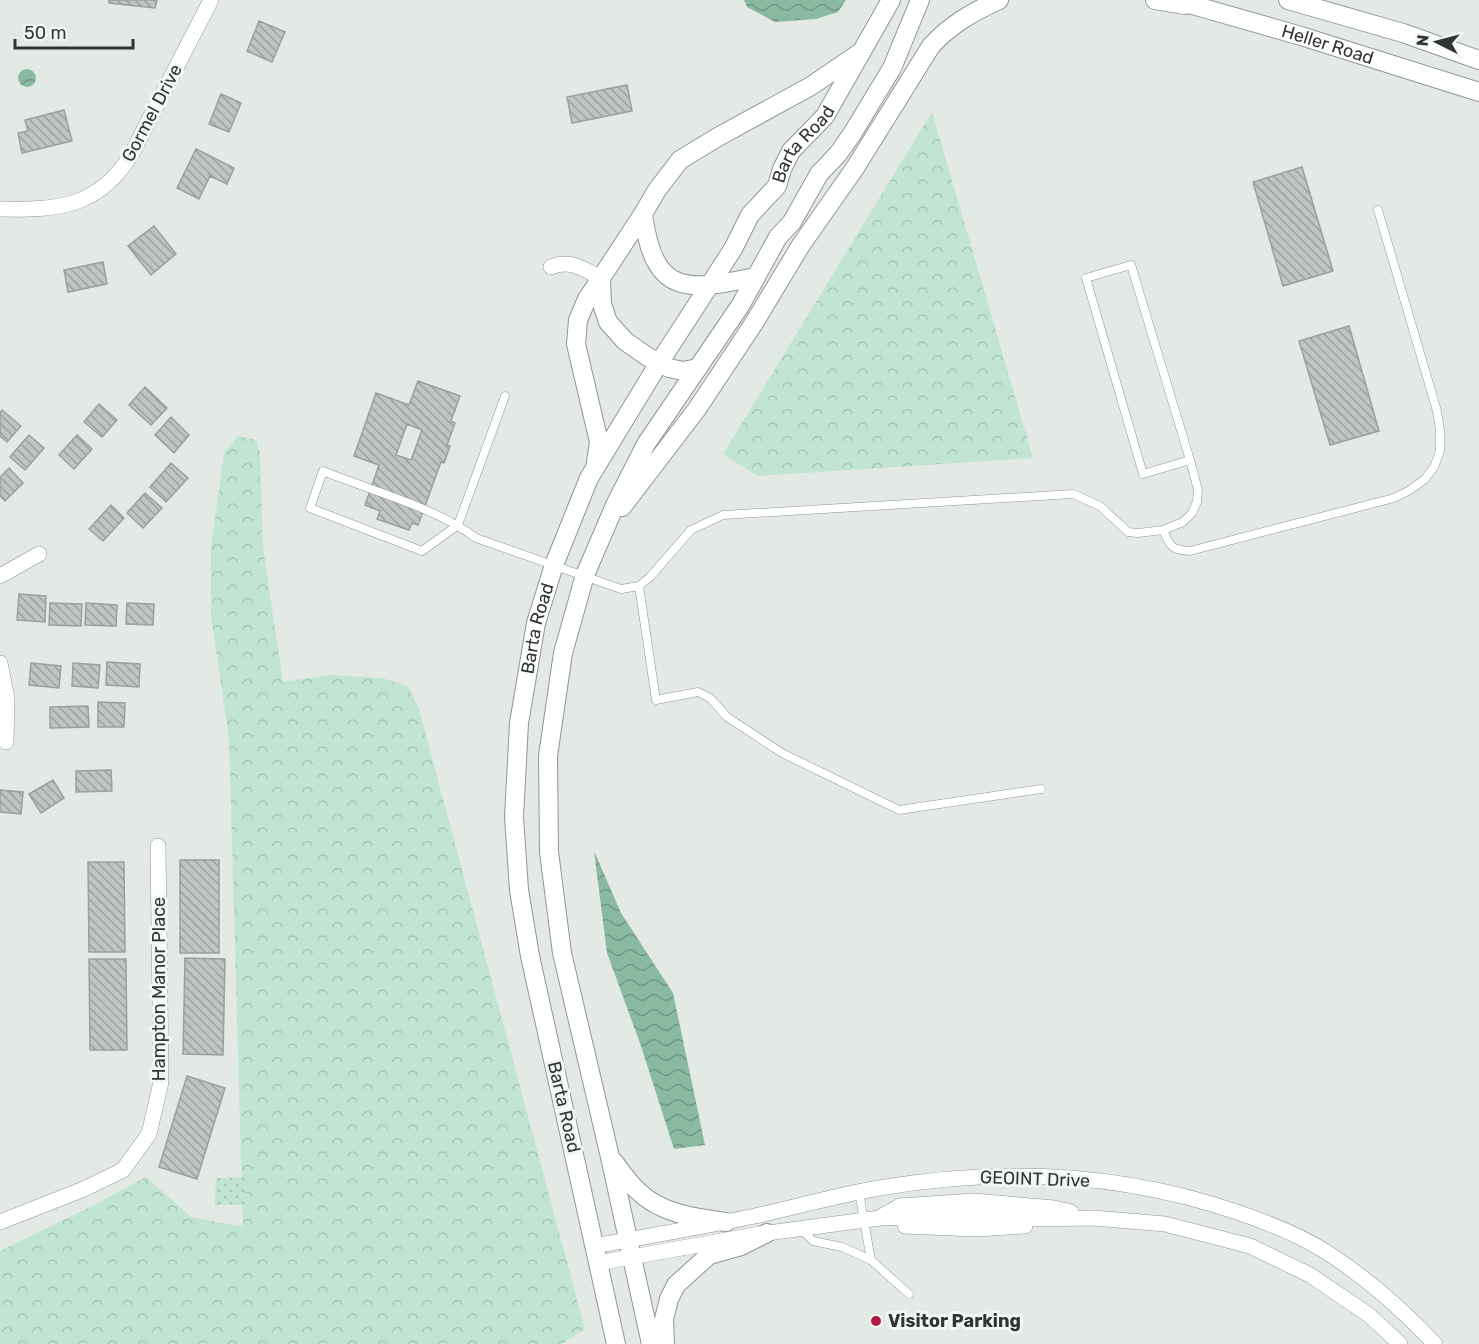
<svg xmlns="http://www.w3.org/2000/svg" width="1479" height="1344" font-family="Rubik,sans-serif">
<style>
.forest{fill:url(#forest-crowns)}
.park{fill:url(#park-dots)}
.water{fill:url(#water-waves)}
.building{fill:url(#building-back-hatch);stroke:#9aa09d;stroke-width:1.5;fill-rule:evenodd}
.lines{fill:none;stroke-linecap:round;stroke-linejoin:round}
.service-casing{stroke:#909693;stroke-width:9}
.minor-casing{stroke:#909693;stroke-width:16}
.tertiary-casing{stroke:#909693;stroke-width:20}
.service{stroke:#fff;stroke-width:8}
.minor{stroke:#fff;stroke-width:15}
.tertiary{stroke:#fff;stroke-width:18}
.poi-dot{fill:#ae1a43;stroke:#f0f7f3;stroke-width:2}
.labels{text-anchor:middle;stroke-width:6;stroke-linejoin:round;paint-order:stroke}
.street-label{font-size:18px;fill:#323433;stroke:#f0f7f3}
.poi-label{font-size:18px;font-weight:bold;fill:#323433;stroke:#f0f7f3;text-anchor:start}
</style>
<defs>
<pattern id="forest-crowns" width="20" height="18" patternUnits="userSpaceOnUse" patternTransform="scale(1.5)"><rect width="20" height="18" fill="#c1e5d2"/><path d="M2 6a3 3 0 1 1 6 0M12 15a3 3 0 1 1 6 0" fill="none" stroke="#a6c5b5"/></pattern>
<pattern id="park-dots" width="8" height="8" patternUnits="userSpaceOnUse" patternTransform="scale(1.5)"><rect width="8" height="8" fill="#c1e5d2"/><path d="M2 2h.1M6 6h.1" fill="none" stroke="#a6c5b5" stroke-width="1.8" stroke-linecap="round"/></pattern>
<pattern id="water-waves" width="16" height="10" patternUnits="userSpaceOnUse" patternTransform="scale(1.5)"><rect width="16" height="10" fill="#8ab9a1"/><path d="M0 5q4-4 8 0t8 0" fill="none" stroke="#719784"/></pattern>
<pattern id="building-back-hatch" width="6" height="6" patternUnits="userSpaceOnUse" patternTransform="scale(1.5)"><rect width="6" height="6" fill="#bfc5c1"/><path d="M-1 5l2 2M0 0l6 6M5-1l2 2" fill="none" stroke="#9ca19d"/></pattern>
</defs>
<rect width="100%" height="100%" fill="#e3eae6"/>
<path class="forest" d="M 932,112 L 1033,458 L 757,476 L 723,454 Z
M 238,436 L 256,440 L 260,453 L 263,548 L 283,682 L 330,675 L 382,678 L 408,686 L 419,709 L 585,1329 L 562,1344 L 0,1344 L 0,1251 L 92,1206 L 146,1177 L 191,1217 L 243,1227 L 229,738 L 211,616 L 211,547 L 224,453 Z"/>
<path class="park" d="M 246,1177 L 245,1205 L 215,1205 L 216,1178 Z"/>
<path class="water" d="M 744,0 L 846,0 L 838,12 L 816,19 L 775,22 L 747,7 Z
M18 78a9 9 0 1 1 18 0a9 9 0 1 1-18 0Z
M 594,851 L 621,913 L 673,993 L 705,1145 L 674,1149 L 641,1046 L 607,953 Z"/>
<path class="building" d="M 109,0 L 157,0 L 155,8 L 109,3 Z
M 259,21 L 285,32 L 272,62 L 247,51 Z
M 627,85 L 632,111 L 572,123 L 567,97 Z
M 221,94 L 241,103 L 229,132 L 209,124 Z
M 64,110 L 72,141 L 22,153 L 18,133 L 28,131 L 25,120 Z
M 196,149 L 234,168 L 227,184 L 210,176 L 199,199 L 177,188 Z
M 1302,167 L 1333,271 L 1283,286 L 1253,182 Z
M 154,226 L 176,254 L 151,275 L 128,246 Z
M 103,262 L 107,284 L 68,292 L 64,270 Z
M 1349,326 L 1379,431 L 1330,445 L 1299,341 Z
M 418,381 L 460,396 L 451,421 L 455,423 L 447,445 L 450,446 L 444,463 L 441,462 L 418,525 L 412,523 L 409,530 L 377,519 L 380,511 L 365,505 L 379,465 L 354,456 L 376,393 L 409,405 ZM 407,424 L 422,430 L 411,460 L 396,455 Z
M 145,387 L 167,408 L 151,425 L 129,405 Z
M 99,404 L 117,420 L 102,437 L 84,422 Z
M 2,410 L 21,426 L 7,442 L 0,436 L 0,413 Z
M 171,417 L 189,435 L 174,453 L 155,435 Z
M 29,435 L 44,448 L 25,470 L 10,457 Z
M 77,435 L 92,449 L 74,469 L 59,455 Z
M 171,463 L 188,478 L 166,502 L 150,487 Z
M 9,468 L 23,483 L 5,501 L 0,496 L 0,477 Z
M 145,493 L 162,508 L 143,528 L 127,513 Z
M 111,505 L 124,518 L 103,541 L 89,529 Z
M 19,594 L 46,596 L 45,622 L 17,620 Z
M 50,603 L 82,604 L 81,626 L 49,625 Z
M 86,603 L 117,605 L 116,626 L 85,625 Z
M 127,603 L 154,604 L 153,625 L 126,624 Z
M 107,662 L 140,664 L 139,687 L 106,685 Z
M 31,663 L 61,666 L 59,688 L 29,685 Z
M 73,663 L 100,665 L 98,688 L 72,686 Z
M 98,702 L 125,703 L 124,727 L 98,727 Z
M 88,706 L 89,727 L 50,728 L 50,707 Z
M 111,770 L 112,791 L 76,792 L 76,771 Z
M 53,780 L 64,798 L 41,813 L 29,794 Z
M 0,790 L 23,792 L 21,814 L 0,812 Z
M 180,860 L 219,860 L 219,953 L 180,953 Z
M 88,862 L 124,862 L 125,952 L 89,952 Z
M 185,958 L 225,959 L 223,1055 L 183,1054 Z
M 89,959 L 126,959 L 127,1050 L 90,1050 Z
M 187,1076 L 225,1088 L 197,1179 L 159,1167 Z"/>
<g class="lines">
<defs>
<path id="service" d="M 505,396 L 458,525 L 422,551 L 310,508 L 323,471 C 372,491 435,507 476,538 L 621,589 L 639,586 L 650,577 L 691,530 L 723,515 L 1073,494 L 1100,506 L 1128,532 L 1138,533 L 1163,530 L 1183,522 L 1192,513 L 1197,502 L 1198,490 L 1190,460 L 1131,265 L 1086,278 L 1143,474 L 1190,460
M 1163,530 C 1170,547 1172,550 1190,551 L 1394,498 L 1410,490 L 1425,479 L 1434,467 L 1440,451 L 1440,430 L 1437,411 L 1378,210
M 639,586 L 656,700 L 698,692 L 710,698 L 727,717 L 782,753 L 899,810 L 1041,789
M 859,1192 L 871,1260
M 802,1230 L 813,1241 L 842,1247 L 871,1260 L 909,1294"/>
<path id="minor" d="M 0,209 C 57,210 98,208 131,155 L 211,0
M 551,267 C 571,259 583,269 601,278
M 0,576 L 39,554
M 0,663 L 7,698 L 6,742
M 882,1216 L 900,1206 L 974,1201 L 1054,1208 L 1071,1212
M 0,1222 L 84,1189 L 123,1170 L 149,1134 L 161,1082 L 158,846
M 905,1226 L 975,1229 L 1025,1226
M 595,1246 C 648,1236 702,1227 755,1216 C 796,1207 838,1195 879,1188 C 1001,1167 1120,1172 1237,1212 C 1269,1223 1300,1235 1328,1253 C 1368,1279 1402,1309 1435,1344
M 598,1263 L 760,1234 L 880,1218 L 975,1215 L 1029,1219 L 1093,1218 L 1165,1224 L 1250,1246 L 1310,1275 L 1369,1315 L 1400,1344"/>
<g id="tertiary">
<path d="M 1155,0 L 1185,5"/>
<path id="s1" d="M 1175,0 L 1301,36 L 1479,92"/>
<path d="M 1288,0 L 1403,33 L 1479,60"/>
<path d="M 643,214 L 601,278 L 602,304 L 608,322 L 625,341 L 648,357 L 669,368 L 683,371 L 698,368"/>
<path d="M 756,277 C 687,291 654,297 643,214 L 657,190 L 680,160 L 716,138 L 811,86 L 858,54"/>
<path d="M 596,462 L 599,442 L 576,344 L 578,320 L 587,299 L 601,278"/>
<path d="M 622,507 L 697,409 L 754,323 L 801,245 L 855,168 L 931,46 C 951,24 973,12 999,0"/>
<path d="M 614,1162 C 621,1171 629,1183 638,1191 C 661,1214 696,1218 726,1222"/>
<path id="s2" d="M 616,1344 L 530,956 L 519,890 L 514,817 L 519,723 L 536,623 L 554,565 L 589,478 L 659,363 L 733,249 L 750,215 L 777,186 L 782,169 L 791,151 L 825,116 L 891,0"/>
<path d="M 651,1344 L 610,1157 L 562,953 L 549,852 L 548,756 L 563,653 L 585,575 L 616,503 L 646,444 L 740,306 L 778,237 L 792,222 L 819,174 L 838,154 L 852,134 L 892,68 L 920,0"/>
<path d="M 665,1344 L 664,1319 L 669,1299 L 676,1285 L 709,1255 L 741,1246 L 767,1233"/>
</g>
</defs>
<use href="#service" class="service-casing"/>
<use href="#minor" class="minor-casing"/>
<use href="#tertiary" class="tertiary-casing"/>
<use href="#service" class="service"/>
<use href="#minor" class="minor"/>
<use href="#tertiary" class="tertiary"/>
</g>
<circle class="poi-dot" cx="876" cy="1321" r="6"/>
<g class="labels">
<g class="street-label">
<text dy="6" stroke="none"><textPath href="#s1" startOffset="159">Heller Road</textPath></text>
<text transform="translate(152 113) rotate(-62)" y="6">Gormel Drive</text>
<text dy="6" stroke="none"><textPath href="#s2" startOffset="1286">Barta Road</textPath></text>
<text dy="6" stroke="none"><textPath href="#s2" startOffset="728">Barta Road</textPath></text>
<text transform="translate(159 989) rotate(-90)" y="6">Hampton Manor Place</text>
<text transform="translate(564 1107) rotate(77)" y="6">Barta Road</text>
<text transform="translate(1035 1179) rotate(2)" y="6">GEOINT Drive</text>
</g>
<g class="poi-label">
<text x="888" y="1327">Visitor Parking</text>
</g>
</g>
<g transform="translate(1437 42) rotate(276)" stroke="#f0f7f3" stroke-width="4.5" paint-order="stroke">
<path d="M0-4.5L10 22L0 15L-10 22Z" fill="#323433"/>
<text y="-9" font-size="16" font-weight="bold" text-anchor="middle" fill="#323433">N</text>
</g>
<path d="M15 39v9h118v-9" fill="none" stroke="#323433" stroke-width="3"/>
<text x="24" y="39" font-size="18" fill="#323433" stroke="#f0f7f3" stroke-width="4.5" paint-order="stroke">50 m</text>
</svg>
